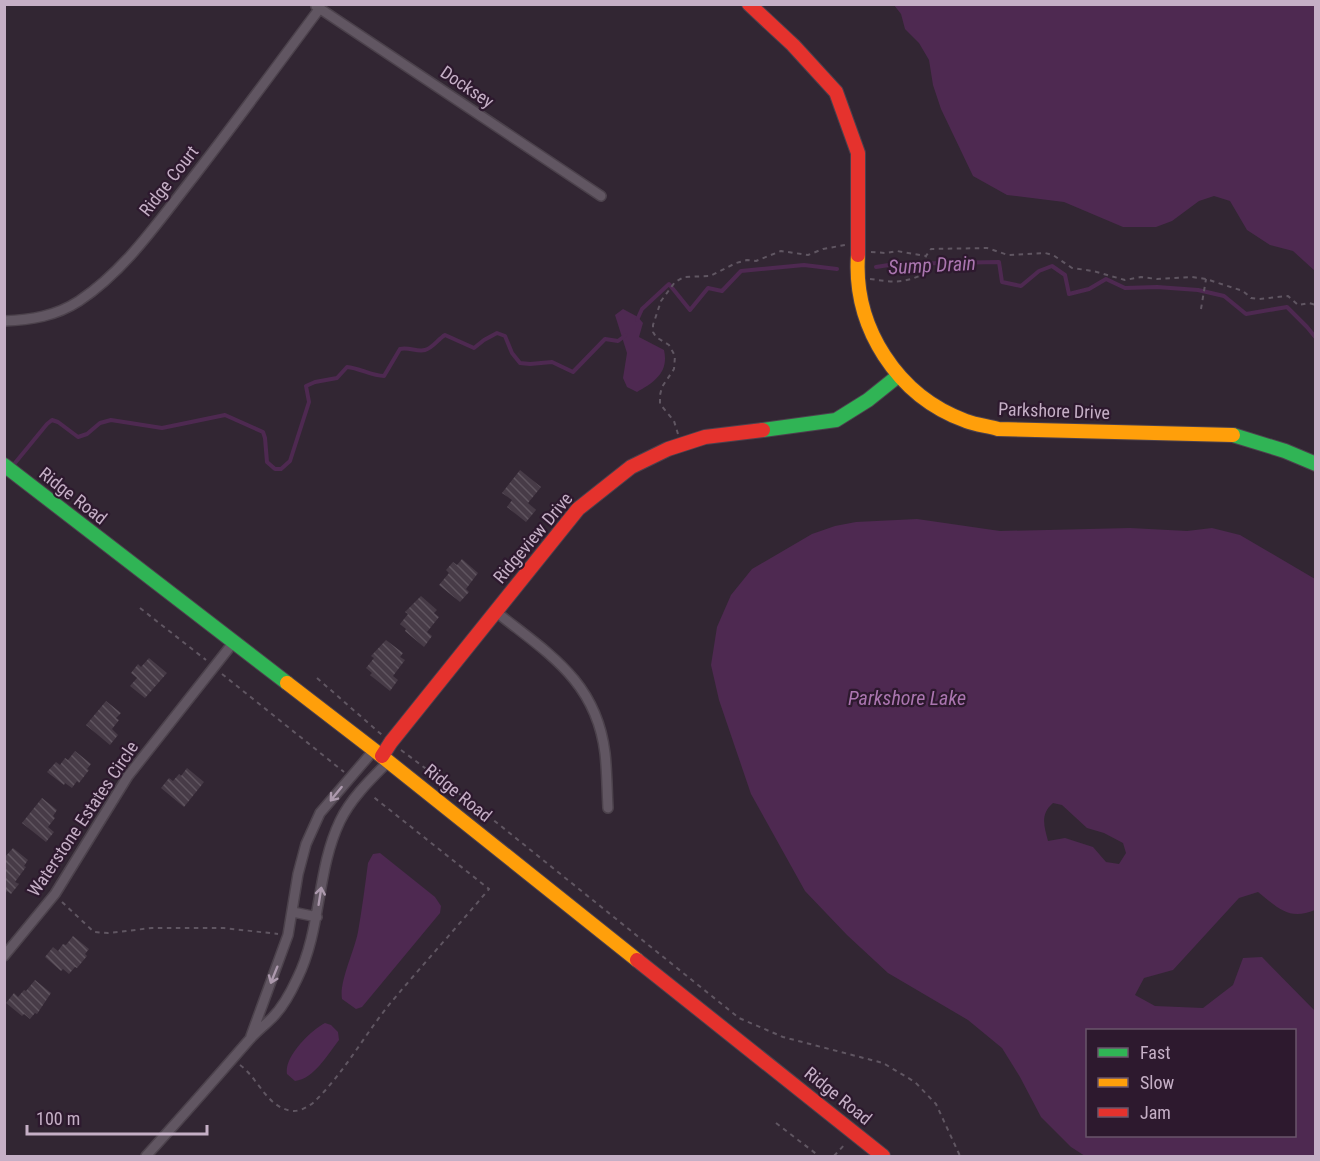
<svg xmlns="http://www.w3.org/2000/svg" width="1320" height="1161" font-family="'Roboto Condensed',sans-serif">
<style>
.water{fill:#4e2951;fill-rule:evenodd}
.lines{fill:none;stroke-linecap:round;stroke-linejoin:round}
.stream{stroke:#4e2951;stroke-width:4}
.building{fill:url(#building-back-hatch)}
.street-casing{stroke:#4c424c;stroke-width:12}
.fast-casing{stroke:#4c414d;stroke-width:16}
.slow-casing{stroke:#4c414d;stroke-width:16}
.jam-casing{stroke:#4c414d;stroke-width:16}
.path{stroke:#605662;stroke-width:2;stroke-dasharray:4.5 4.5;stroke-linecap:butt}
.street{stroke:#615662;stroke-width:9}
.fast{stroke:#30b455;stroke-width:14}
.slow{stroke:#ff9f0a;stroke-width:14}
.jam{stroke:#e5322d;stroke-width:14}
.oneway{stroke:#ac99ad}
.labels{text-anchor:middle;stroke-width:4.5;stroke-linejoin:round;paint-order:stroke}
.street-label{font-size:18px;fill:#c5afc6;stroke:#2d192e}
.water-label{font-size:20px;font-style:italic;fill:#aa75af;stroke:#2d192e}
</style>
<defs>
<pattern id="building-back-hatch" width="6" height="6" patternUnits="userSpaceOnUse" patternTransform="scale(1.5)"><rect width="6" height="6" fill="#473b47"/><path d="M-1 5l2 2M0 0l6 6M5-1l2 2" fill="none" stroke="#605560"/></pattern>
</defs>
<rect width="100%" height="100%" fill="#322633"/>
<path class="water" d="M 894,5 L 1315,5 L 1315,271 L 1293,251 L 1270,245 L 1247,230 L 1230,201 L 1214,196 L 1199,201 L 1172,221 L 1156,227 L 1123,227 L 1064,202 L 1007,195 L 973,176 L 941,109 L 933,85 L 929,60 L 919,43 L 905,29 L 901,14 Z
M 623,309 L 638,317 L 643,323 L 639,337 L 664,350 C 669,372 655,382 637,392 L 627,387 L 623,378 L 627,353 L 615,315 Z
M 917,519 L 1000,531 L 1130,528 L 1187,531 L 1212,528 L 1240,535 L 1315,579 L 1315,910 C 1289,921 1278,908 1258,892 L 1239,898 L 1173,970 L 1144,978 L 1135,995 L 1155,1006 L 1203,1008 L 1233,985 L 1243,958 L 1262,957 L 1315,1011 L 1315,1155 L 1085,1156 L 1071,1147 L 1041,1117 L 1020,1077 L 1002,1048 L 968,1020 L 888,973 L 847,935 L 805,891 L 751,794 L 719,700 L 711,665 L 717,627 L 731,595 L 752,569 L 812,534 L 835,526 L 856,522 ZM 1053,803 L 1062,805 L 1087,828 L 1104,833 L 1123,843 L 1126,853 L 1119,864 L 1106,862 L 1093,847 L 1065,838 L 1048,841 C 1044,826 1040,814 1053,803 ZM 1088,1030 L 1294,1030 L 1294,1136 L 1088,1136 Z
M 380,853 L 435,897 L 441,906 L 440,913 L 362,1007 L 356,1009 L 342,999 C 339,982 354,952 358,932 C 362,909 365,886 368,863 L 373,854 Z
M 325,1023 L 331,1025 L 338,1032 L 339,1040 C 328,1054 314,1079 295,1081 L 287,1074 C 284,1057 310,1031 325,1023 Z"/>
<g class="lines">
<path class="stream" d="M 876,267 L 895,264 L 999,262 L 1002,282 L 1021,286 L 1039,271 L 1052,266 L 1065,275 L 1069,294 L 1089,289 L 1106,279 L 1125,288 L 1157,287 L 1198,290 L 1224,296 L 1246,314 L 1287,307 L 1307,327 L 1316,338
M 637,320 L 642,309 L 669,284 L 690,310 L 708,288 L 722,291 L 741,271 L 804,265 L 837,269
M 15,463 L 47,424 L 52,420 L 58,422 L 78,437 L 87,434 L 100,423 L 111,420 L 162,428 L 225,415 L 263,432 L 265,438 L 267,462 L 275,469 L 281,469 L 290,461 L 309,402 L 306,386 L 315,382 L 337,378 L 347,367 C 360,368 371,376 384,376 L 400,349 C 409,347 417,352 425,350 C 433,348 438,339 445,335 L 474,348 L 484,340 L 497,333 L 505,336 L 512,353 L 520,363 L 530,364 L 552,362 L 573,372 L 605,339 L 618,341 L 626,335"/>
</g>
<path class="building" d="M 520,470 L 541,487 L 528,503 L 536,510 L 526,522 L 507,507 L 512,500 L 502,493 Z
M 462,559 L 478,573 L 466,589 L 469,592 L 460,602 L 439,585 L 449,573 L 446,570 L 453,562 L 457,565 Z
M 421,596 L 437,610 L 434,613 L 439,617 L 427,632 L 432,636 L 424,647 L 405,631 L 406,629 L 400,624 L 408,614 L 405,612 Z
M 386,640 L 403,653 L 400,657 L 405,660 L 393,676 L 398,680 L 390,691 L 370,675 L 372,673 L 366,668 L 374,658 L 371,656 Z
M 149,658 L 167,673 L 145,698 L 130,686 L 137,678 L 131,673 L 138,664 L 141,667 Z
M 106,701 L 121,713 L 116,718 L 119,720 L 112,729 L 118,735 L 110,745 L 86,725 Z
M 75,751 L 91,764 L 87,769 L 89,770 L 79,783 L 77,781 L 72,788 L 65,783 L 64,785 L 47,772 L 56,762 L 60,765 L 65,758 L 68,760 Z
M 187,768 L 204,782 L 184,807 L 161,788 L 169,778 L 173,781 L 179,774 L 181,776 Z
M 42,798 L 57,810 L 53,816 L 55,818 L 48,827 L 54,832 L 46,842 L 22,823 Z
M 13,848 L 28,860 L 24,866 L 26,867 L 15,882 L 19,884 L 11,894 L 7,891 L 4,895 L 4,858 Z
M 73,936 L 89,949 L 85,954 L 87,956 L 77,968 L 75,967 L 69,974 L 63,969 L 61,971 L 45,957 L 53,947 L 58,951 L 63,944 L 66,945 Z
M 35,980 L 51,993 L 37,1014 L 35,1013 L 30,1019 L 24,1014 L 22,1016 L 6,1003 L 14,993 L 18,997 L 24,990 L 26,991 Z"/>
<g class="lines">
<defs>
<path id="street" d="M 316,6 L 601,196
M 4,321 C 31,320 56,316 79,301 C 124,271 155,226 188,184 C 233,126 276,67 320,8
M 495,611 C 547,653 596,680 605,753 C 607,771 607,790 608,808
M 293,912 L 317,917
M 4,956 L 55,894 L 128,776 L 233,643
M 251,1036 L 288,935 L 298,874 L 306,844 L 320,813 L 374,750
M 146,1156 C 181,1118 215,1079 249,1040 C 256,1032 265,1025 272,1018 C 282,1008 291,992 297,979 C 322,929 316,871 340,821 C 351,798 371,779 389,761"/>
<path id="fast" d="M 763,430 L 836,420 L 868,400 L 898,376
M 1233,435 L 1285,451 L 1316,464
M 4,465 L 287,683"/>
<path id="slow" d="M 858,255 C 853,327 897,396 966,421 C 976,425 988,426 998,429 L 1233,435
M 287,683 L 374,750 L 637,960"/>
<path id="jam" d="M 749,4 L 793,45 L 836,92 L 858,153 L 858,255
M 382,756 L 391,742 L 578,509 L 631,467 L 668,449 L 705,437 L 763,430
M 637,960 L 883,1156"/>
</defs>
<use href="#street" class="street-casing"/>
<use href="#fast" class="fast-casing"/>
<use href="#slow" class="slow-casing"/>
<use href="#jam" class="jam-casing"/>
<path class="path" d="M 871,252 L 886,253 L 897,251 L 926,256 L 931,249 L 987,248 L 1008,255 L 1045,253 L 1053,255 L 1072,268 L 1093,271 L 1125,280 L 1141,277 L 1157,279 L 1192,277 L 1206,279 L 1243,291 L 1251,298 L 1259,299 L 1288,296 L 1298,305 L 1309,303 L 1316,305
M 870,279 C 893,282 902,284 924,274 L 926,256
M 1201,309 L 1206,279
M 678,434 L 674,421 L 660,404 L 660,395 L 662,387 L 674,369 L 675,356 L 669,345 L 656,337 L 653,332 L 653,325 L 661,301 L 675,282 L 684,277 L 710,276 L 736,263 L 747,260 L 756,261 L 781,251 L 808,255 L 823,249 L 845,245
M 140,608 L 206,660
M 222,674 L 344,772
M 317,678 L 382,735
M 401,750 L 481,810 L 739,1018 L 783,1037 L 883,1063 L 915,1082 L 936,1104 L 960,1156
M 62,902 L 94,932 L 108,933 L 152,928 L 224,928 L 278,934
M 240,1065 C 260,1080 267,1109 294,1111 C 301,1111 310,1106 315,1101 C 345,1072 366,1032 393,1000 C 425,962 458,926 489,889 L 371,795
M 776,1123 L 819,1156
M 834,1156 L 846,1143"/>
<use href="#street" class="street"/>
<use href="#fast" class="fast"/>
<use href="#slow" class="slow"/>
<use href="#jam" class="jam"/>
</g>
<defs><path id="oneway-shaft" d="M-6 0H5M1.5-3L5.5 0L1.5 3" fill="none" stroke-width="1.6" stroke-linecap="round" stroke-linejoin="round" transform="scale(1.5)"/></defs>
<g class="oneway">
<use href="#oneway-shaft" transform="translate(336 794) rotate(129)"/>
<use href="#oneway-shaft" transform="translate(320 896) rotate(-81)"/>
<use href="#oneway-shaft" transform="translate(274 975) rotate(112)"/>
</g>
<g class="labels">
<g class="street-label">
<text transform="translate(467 87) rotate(34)" y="6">Docksey</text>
<text transform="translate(169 181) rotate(-52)" y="6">Ridge Court</text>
<text transform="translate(1054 411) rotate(2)" y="6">Parkshore Drive</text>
<text transform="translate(73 496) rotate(38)" y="6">Ridge Road</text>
<text transform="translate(533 538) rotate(-50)" y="6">Ridgeview Drive</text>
<text transform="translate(458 793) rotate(39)" y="6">Ridge Road</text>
<text transform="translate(83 819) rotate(-56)" y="6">Waterstone Estates Circle</text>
<text transform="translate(838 1096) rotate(39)" y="6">Ridge Road</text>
</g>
<g class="water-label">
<text transform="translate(932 265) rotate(-3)" y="7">Sump Drain</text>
<text x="907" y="705">Parkshore Lake</text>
</g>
</g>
<rect width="1320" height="1161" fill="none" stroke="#c5afc6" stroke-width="12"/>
<rect x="1086" y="1029" width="210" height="108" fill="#2d192e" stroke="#6a556b" stroke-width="1.5"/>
<rect x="1098" y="1048" width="30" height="9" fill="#30b455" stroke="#6a556b" stroke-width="1.5"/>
<text x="1140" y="1059" font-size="18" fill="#c5afc6">Fast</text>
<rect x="1098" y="1078" width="30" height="9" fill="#ff9f0a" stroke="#6a556b" stroke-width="1.5"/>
<text x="1140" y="1089" font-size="18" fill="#c5afc6">Slow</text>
<rect x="1098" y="1108" width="30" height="9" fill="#e5322d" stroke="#6a556b" stroke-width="1.5"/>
<text x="1140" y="1119" font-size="18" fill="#c5afc6">Jam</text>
<path d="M27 1125v9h180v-9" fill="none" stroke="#c5afc6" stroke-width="3"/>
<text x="36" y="1125" font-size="18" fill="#c5afc6" stroke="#2d192e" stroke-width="4.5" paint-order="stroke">100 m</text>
</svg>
